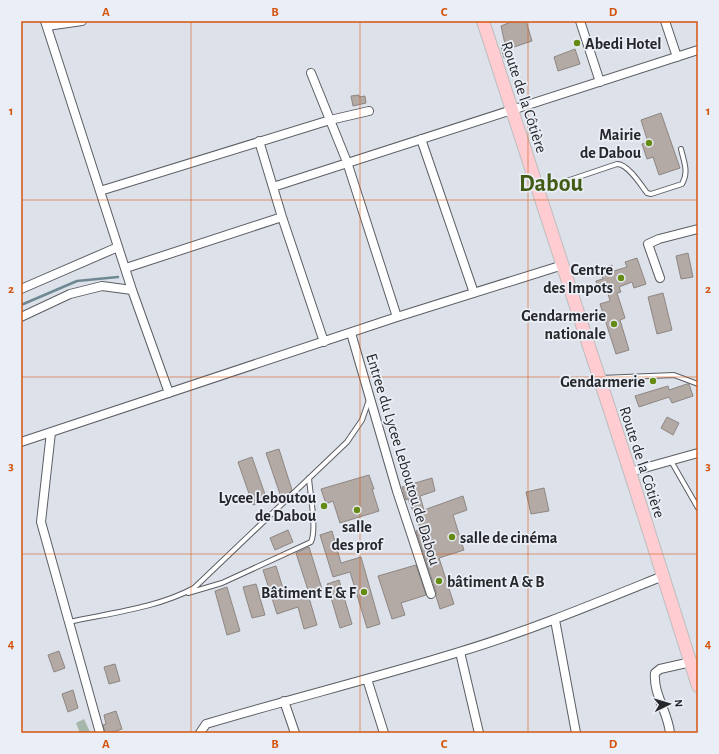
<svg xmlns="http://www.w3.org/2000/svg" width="719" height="754" font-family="'Alegreya Sans',sans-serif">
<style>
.green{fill:#a5b7aa}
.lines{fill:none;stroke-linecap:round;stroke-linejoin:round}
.stream{stroke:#6e8993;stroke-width:2.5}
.building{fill:#b3aaa6;stroke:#8e8682}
.service-casing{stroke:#5b5e64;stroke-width:6}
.minor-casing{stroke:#5b5e64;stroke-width:10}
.primary-casing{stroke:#bebebf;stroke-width:14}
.service{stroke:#fff;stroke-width:4}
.minor{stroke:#fff;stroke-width:8}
.primary{stroke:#feccd1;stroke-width:12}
.grid{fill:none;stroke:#d5540f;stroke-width:1;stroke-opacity:0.55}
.poi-dot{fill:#658b14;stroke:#eaeef6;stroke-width:1.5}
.labels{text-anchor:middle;stroke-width:3.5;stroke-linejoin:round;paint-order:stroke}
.poi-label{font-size:16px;font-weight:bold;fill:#27282b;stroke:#eaeef6;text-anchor:end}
.street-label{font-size:16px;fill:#27282b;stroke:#eaeef6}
.town-label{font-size:24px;font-weight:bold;fill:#435c15;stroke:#eaeef6}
.neatline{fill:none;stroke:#d5540f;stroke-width:1.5}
.grid-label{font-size:13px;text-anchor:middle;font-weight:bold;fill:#d5540f}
</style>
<rect width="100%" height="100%" fill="#dde1e9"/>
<path class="green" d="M 84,719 L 90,732 L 80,733 L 76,723 Z"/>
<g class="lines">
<path class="stream" d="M 21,305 L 77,281 L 118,277"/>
</g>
<path class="building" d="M 513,21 L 526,21 L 532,41 L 511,48 L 513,55 L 504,58 L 501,46 L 505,44 L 501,26 Z
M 575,49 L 580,64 L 558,71 L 554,57 Z
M 359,95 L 359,97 L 365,96 L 366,103 L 353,106 L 351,96 Z
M 661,113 L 680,168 L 659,175 L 653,157 L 647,159 L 642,144 L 648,142 L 641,120 Z
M 688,253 L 693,277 L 681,279 L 676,256 Z
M 637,258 L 646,284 L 634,288 L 632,282 L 619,287 L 621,292 L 617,293 L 625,318 L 620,320 L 629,350 L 616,354 L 600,304 L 610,301 L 606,286 L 598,289 L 596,281 L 603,279 L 600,269 L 612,265 L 614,271 L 627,267 L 625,262 Z
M 663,293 L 672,330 L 657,334 L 648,297 Z
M 687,384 L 689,384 L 693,396 L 672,403 L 669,397 L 639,407 L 635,396 L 668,386 L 669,390 Z
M 667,417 L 679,423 L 673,435 L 661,428 Z
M 279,449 L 292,490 L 287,495 L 281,497 L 266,453 Z
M 252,457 L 267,500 L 253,505 L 238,462 Z
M 369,475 L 374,489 L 372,489 L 379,511 L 340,523 L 333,501 L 326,504 L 321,489 Z
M 432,478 L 435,491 L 420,496 L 424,510 L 463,496 L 467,510 L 453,515 L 464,550 L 439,558 L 454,604 L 440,609 L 436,596 L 436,592 L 416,531 L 420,529 L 414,511 L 413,511 L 408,499 L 406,500 L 402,487 Z
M 544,488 L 549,511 L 531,514 L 526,492 Z
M 288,530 L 293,542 L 275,550 L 270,538 Z
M 332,531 L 341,563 L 361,557 L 380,624 L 367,628 L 350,572 L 333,577 L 320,535 Z
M 309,547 L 322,589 L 309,593 L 296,553 Z
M 416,565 L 426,595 L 401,603 L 405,615 L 392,619 L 378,576 Z
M 276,566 L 286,598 L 307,591 L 317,625 L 304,629 L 298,607 L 277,614 L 263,570 Z
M 339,580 L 352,624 L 340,628 L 327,584 Z
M 256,584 L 265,615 L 252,618 L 243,587 Z
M 227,587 L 240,631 L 227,635 L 215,591 Z
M 59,651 L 65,668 L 54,672 L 48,655 Z
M 115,664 L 120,681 L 109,684 L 104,667 Z
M 73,690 L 78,708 L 68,712 L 62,694 Z
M 116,711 L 122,729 L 110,733 L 105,733 L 103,725 L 106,724 L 104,715 Z"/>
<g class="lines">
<defs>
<path id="service" d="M 540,190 L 617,164 C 628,164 641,185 647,193 L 651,194 L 682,184 C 689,172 684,162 681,149
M 601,378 L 674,375 L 698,384
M 671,461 L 698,508
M 188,593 L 222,583 L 311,542 C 317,529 310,493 309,478
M 69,622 C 110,613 157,608 194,588 L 347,442 L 362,420 L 369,400"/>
<path id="minor" d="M 45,21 L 132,290 L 169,393
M 580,21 L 600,82
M 665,21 L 677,57
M 47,26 L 82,21
M 311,73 L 347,162 L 397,317
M 421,139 L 474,293
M 259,141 L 282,217 L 324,342
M 273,187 L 698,50
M 100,191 L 330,120 L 369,111
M 126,268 L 282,217
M 660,278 L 648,244 L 659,239 L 698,229
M 21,289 L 118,247
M 21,317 L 70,294 L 102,286 L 132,290
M 351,333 L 397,491 L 431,594
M 51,432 L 41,522 L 100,733
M 21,442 L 397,317 L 563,265
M 630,472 L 698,453
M 555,620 L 576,733
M 460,652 L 479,733
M 367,679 L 384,733
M 284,701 L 295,733
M 200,733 L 206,724 C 290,699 375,678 459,652 C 529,631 596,603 663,576
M 670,733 C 668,712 653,694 655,673 L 660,669 L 691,662"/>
<path id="primary" d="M 483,21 L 630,472 L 698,686"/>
</defs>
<use href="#service" class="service-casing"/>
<use href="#minor" class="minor-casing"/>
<use href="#primary" class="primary-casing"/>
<use href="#service" class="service"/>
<use href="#minor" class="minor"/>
<use href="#primary" class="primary"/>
</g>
<path class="grid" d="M 191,21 L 191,733M 360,21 L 360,733M 528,21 L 528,733M 21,200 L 698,200M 21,377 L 698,377M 21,554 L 698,554"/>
<g class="poi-dot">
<circle cx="577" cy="43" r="4"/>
<circle cx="649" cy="143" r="4"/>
<circle cx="621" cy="278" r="4"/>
<circle cx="614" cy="324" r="4"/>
<circle cx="653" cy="381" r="4"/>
<circle cx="324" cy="506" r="4"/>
<circle cx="357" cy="510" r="4"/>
<circle cx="452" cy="537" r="4"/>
<circle cx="439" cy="581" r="4"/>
<circle cx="364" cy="592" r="4"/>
</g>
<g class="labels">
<g class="poi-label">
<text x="585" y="49" text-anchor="start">Abedi Hotel</text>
<text x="641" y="140">Mairie<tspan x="641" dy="18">de Dabou</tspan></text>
<text x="613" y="275">Centre<tspan x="613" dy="18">des Impots</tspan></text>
<text x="606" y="321">Gendarmerie<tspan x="606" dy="18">nationale</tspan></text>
<text x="645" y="387">Gendarmerie</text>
<text x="316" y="503">Lycee Leboutou<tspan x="316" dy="18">de Dabou</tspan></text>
<text x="357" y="532" text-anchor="middle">salle<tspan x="357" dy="18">des prof</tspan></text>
<text x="460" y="543" text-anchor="start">salle de cinéma</text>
<text x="447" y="587" text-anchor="start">bâtiment A &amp; B</text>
<text x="356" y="598">Bâtiment E &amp; F</text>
</g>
<g class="street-label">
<text transform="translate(525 97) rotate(72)" y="6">Route de la Côtière</text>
<text transform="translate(404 459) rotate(73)" y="6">Entree du Lycee Leboutou de Dabou</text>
<text transform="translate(643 462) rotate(72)" y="6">Route de la Côtière</text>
</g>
<g class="town-label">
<text x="551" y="191">Dabou</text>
</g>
</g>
<rect width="719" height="754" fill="none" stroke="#eaeef6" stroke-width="44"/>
<g transform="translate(669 704) rotate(85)" stroke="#eaeef6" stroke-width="3" paint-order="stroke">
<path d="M0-3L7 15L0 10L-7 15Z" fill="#27282b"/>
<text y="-6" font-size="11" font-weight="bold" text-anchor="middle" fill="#27282b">N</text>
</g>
<rect x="22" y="22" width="675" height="710" class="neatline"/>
<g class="grid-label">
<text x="106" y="16">A</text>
<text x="275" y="16">B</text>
<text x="444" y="16">C</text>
<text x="613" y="16">D</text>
<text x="11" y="115">1</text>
<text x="708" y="115">1</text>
<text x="11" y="293">2</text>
<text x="708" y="293">2</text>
<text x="11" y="470">3</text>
<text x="708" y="470">3</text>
<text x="11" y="648">4</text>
<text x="708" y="648">4</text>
<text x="106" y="748">A</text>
<text x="275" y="748">B</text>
<text x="444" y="748">C</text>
<text x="613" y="748">D</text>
</g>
</svg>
